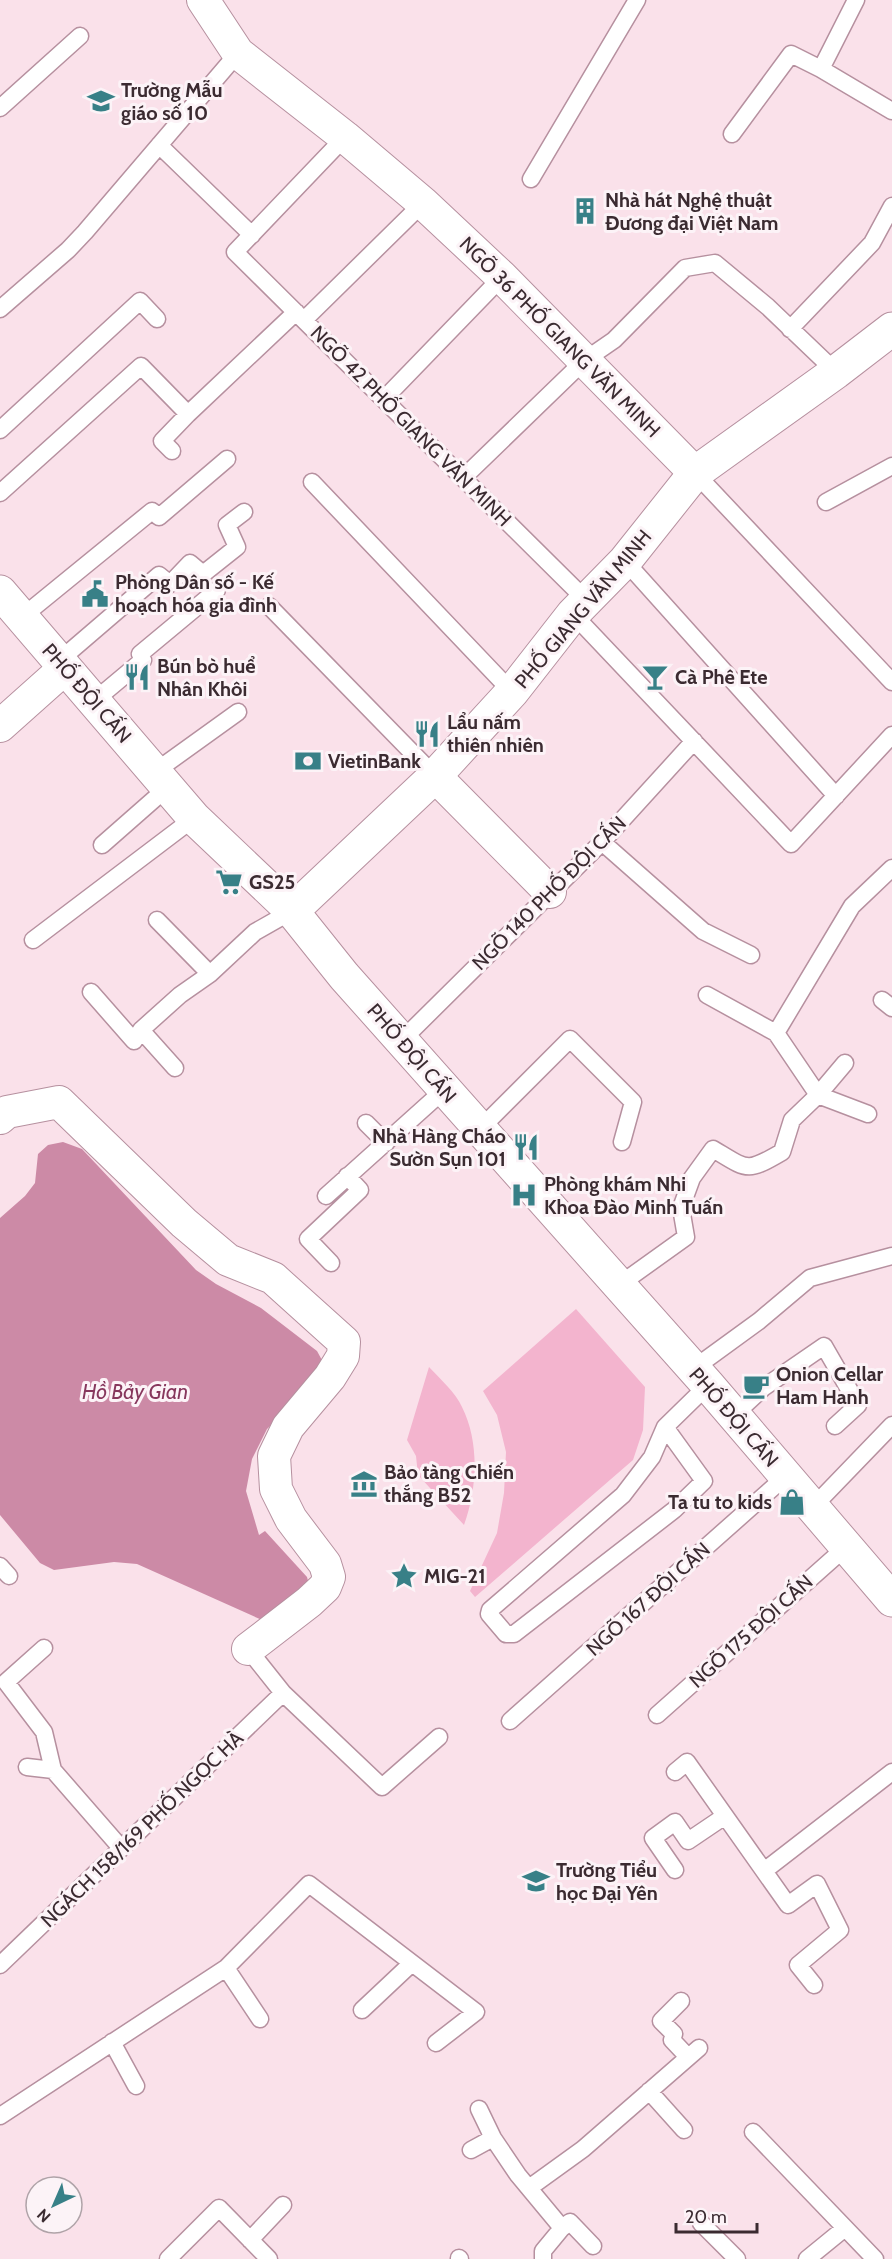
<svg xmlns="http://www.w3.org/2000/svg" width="892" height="2259" font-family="Cabin,sans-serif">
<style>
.green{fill:#f3b4ce}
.water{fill:#cc8aa6}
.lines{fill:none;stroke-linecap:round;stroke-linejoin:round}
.lane-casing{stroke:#b6909f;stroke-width:19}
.street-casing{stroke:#b6909f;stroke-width:34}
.secondary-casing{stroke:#b6909f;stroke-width:35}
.lane{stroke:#fff;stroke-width:16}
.street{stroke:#fff;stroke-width:32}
.secondary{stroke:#fff;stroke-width:33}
.labels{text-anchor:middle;stroke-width:6;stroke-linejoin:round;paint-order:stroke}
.poi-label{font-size:20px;font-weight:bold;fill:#3b2b31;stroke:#fcf3f7;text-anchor:start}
.street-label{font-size:20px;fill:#3b2b31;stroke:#fcf3f7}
.water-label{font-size:21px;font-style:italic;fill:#87375d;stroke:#fcf3f7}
</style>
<rect width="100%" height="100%" fill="#fae1ea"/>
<path class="green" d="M 576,1309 L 645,1387 L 643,1430 L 633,1460 L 475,1597 L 470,1591 L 497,1533 L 504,1493 L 506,1452 L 497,1415 L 483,1391 Z
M 429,1367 C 440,1379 456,1393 462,1407 C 480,1443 477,1489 464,1525 L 418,1475 L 416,1456 L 407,1440 Z"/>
<path class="water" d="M 63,1142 L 82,1149 L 196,1270 L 216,1284 L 261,1308 L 317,1351 L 323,1362 L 320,1377 L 267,1429 L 252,1459 L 246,1491 L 259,1535 L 265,1531 L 307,1577 L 310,1588 L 262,1620 L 137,1564 L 114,1562 L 54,1570 L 40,1563 L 0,1515 L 0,1218 L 25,1196 L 35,1183 L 38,1154 L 48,1145 Z"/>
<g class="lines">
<defs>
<path id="lane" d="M 821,69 L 892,111
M 0,108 L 80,36
M 732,134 L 791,54 L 821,69 L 856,0
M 345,137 L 235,252 L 587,601
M 159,145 L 252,235
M 531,179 L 637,0
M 0,309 L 68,250 L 85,232 L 238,53
M 304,320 L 423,203
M 790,329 L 872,243 L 892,206
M 384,399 L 502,277
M 0,430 L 140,301 L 157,319
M 172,451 L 162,441 L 188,414
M 695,473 L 892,682
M 463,478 L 585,360 L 614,340 L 685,268 L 715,263 L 768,307 L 836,372
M 312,482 L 512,692
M 0,493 L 141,366 L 188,414 L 296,312
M 826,502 L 892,466
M 625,561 L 836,796
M 269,606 L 435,776
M 573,614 L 791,844 L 892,735
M 22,617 L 152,511 L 159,517 L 227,459
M 60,660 L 159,575 L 170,584 L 190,563 L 203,574 L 237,547 L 227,525 L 244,512
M 94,701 L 143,660 L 140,654 L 217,590
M 156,771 L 238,712
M 602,842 L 703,931 L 751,955
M 102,845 L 168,787
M 157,920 L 210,974
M 33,940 L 194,818
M 91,992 L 134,1041 L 141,1030 L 180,995 L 210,974 L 255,932 L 292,911
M 707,995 L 776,1033 L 818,1095 L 845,1063
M 882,1000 L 892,1008
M 141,1030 L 175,1068
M 776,1033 L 852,906 L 892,868
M 401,1041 L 602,842 L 694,741
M 366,1123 L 386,1143
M 480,1129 L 570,1039 L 633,1102 L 622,1142
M 326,1196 L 444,1090
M 331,1263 L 308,1239 L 360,1190 L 347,1176
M 619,1285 L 686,1237 L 681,1208 L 692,1178 L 713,1149 C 748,1170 746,1173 782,1152 L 792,1120 L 818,1095 L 868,1114
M 693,1369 L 759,1321 L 810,1278 L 892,1256
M 733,1416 L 763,1388 L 824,1346 L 858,1405 L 835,1426
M 665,1427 L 704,1481 L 674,1510 L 514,1634 L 506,1634 L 489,1614 L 490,1610 L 623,1495 L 652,1457 L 665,1427 L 708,1385
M 812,1508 L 892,1425
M 0,1566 L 9,1576
M 44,1648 L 6,1682 L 44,1732 L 53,1770 L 121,1848
M 248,1649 L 283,1693 L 382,1787 L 439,1737
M 657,1715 L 846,1547
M 510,1721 L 785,1477
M 27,1767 L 53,1770
M 675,1772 L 687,1762 L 788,1905 L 817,1884 L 840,1930 L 798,1965 L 814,1985
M 675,1870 L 653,1838 L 675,1822 L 688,1841 L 725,1816
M 764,1871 L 892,1772
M 0,1965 L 283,1693
M 226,1968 L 260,2019
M 681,2001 L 661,2021 L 674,2034 L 672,2040 L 688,2057
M 362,2010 L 412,1963
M 112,2042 L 136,2086
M 649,2091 L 684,2130
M 479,2109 L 493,2138 L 518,2175 L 562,2228 L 543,2251 L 543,2259
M 0,2116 L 226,1968 L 309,1884 L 476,2012 L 436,2043
M 753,2132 L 875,2259
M 471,2150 L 493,2138
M 529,2188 L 583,2149 L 699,2048
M 701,2223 L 737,2259
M 562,2228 L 570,2222 L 593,2246
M 250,2240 L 283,2205
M 459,2258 L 460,2259
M 168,2259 L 219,2208 L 269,2259
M 807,2259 L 845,2228"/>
<path id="street" d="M 203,0 L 238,53 L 345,137 L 423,203 L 502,277 L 695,473
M 0,726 L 65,668
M 435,776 L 550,892
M 0,1118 L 7,1112 L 59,1102 L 184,1223 L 228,1260 L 273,1278 L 344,1342 L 343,1356 L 330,1377 L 288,1427 L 274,1456 L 276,1489 L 291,1519 L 325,1564 L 329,1577 L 325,1587 L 309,1602 L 248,1649"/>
<path id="secondary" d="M 0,592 L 194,818 L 292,911 L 344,976 L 708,1385 L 892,1600
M 292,911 L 435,776 L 512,692 L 573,614 L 625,561 L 695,473 L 836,372 L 892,329"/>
</defs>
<use href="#lane" class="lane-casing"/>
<use href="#street" class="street-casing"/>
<use href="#secondary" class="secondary-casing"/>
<use href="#lane" class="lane"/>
<use href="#street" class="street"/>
<use href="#secondary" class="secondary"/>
</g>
<defs>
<symbol id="school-bare" viewBox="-9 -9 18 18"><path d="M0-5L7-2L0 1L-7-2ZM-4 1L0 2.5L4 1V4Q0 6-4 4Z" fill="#388087" stroke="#fcf3f7" stroke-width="2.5" paint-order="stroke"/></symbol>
<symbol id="building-bare" viewBox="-9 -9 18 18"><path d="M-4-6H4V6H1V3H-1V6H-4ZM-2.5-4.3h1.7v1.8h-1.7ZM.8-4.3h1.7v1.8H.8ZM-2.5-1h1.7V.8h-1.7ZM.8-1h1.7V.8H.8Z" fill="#388087" stroke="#fcf3f7" stroke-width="2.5" paint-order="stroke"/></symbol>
<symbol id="civic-bare" viewBox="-9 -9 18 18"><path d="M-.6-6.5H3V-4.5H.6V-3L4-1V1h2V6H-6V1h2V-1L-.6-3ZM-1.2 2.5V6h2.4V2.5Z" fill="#388087" stroke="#fcf3f7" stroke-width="2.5" paint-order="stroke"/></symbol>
<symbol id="restaurant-bare" viewBox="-9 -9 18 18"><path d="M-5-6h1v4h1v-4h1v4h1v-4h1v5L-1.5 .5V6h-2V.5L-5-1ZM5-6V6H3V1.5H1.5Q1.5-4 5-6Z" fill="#388087" stroke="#fcf3f7" stroke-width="2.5" paint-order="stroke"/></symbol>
<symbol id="bar-bare" viewBox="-9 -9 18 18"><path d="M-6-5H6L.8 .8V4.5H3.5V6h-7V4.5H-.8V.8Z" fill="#388087" stroke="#fcf3f7" stroke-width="2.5" paint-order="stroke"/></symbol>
<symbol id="bank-bare" viewBox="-9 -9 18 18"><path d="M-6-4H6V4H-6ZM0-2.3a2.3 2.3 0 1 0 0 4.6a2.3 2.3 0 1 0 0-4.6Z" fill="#388087" stroke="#fcf3f7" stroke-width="2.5" paint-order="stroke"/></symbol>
<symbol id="supermarket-bare" viewBox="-9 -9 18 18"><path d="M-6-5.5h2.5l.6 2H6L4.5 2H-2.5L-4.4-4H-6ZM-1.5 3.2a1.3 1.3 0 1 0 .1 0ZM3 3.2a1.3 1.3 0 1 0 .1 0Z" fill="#388087" stroke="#fcf3f7" stroke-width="2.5" paint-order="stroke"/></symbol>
<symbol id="hospital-bare" viewBox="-9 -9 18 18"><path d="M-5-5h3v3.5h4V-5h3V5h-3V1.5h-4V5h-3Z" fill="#388087" stroke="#fcf3f7" stroke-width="2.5" paint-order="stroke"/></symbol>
<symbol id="cafe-bare" viewBox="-9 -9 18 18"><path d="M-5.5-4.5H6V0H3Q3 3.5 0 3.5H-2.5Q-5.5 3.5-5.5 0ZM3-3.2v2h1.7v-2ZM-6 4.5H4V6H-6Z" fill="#388087" stroke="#fcf3f7" stroke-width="2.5" paint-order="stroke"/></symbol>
<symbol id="museum-bare" viewBox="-9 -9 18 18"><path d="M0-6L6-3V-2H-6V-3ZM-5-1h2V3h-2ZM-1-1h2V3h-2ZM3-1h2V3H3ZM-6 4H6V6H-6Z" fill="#388087" stroke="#fcf3f7" stroke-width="2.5" paint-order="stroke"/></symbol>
<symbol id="shop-bare" viewBox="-9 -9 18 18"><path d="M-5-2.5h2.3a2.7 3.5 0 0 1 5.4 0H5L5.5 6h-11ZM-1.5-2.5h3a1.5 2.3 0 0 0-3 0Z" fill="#388087" stroke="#fcf3f7" stroke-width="2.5" paint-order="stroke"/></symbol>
<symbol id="sight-bare" viewBox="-9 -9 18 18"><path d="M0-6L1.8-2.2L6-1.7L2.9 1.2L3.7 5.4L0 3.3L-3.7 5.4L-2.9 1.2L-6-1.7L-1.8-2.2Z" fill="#388087" stroke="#fcf3f7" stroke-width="2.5" paint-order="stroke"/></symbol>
</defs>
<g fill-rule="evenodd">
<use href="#school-bare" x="82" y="82" width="38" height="38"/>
<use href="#building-bare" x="566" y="192" width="38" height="38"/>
<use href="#civic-bare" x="76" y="575" width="38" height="38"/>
<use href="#restaurant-bare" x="118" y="658" width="38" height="38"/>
<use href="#bar-bare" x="636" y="658" width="38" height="38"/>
<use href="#restaurant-bare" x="408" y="715" width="38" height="38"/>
<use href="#bank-bare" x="289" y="742" width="38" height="38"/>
<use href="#supermarket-bare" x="210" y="863" width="38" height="38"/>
<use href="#restaurant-bare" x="507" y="1128" width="38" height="38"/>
<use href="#hospital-bare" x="505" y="1176" width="38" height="38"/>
<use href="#cafe-bare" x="737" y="1367" width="38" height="38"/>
<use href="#museum-bare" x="345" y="1465" width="38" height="38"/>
<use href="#shop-bare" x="773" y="1483" width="38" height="38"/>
<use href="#sight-bare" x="385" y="1557" width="38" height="38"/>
<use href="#school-bare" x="517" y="1862" width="38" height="38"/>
</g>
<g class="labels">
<g class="poi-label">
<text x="121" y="97">Trường Mẫu<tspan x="121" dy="23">giáo số 10</tspan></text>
<text x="605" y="207">Nhà hát Nghệ thuật<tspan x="605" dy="23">Đương đại Việt Nam</tspan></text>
<text x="115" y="589">Phòng Dân số - Kế<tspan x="115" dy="23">hoạch hóa gia đình</tspan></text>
<text x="157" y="673">Bún bò huể<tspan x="157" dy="23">Nhân Khôi</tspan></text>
<text x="675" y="684">Cà Phê Ete</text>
<text x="447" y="729">Lẩu nấm<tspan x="447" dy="23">thiên nhiên</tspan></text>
<text x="328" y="768">VietinBank</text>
<text x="249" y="889">GS25</text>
<text x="506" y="1143" text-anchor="end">Nhà Hàng Cháo<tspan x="506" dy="23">Sườn Sụn 101</tspan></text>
<text x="544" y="1191">Phòng khám Nhi<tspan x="544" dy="23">Khoa Đào Minh Tuấn</tspan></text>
<text x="776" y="1381">Onion Cellar<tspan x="776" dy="23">Ham Hanh</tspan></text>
<text x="384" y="1479">Bảo tàng Chiến<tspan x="384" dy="23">thắng B52</tspan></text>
<text x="772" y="1509" text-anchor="end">Ta tu to kids</text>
<text x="424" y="1583">MIG-21</text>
<text x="556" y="1877">Trường Tiểu<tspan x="556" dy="23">học Đại Yên</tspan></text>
</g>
<g class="street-label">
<text transform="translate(560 337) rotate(45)" y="7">NGÕ 36 PHỐ GIANG VĂN MINH</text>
<text transform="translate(411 426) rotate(45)" y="7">NGÕ 42 PHỐ GIANG VĂN MINH</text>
<text transform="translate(583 609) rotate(-50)" y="7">PHỐ GIANG VĂN MINH</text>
<text transform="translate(87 693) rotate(49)" y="7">PHỐ ĐỘI CẤN</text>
<text transform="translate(549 893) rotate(-45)" y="7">NGÕ 140 PHỐ ĐỘI CẤN</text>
<text transform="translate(412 1053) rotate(49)" y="7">PHỐ ĐỘI CẤN</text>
<text transform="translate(734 1417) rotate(49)" y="7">PHỐ ĐỘI CẤN</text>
<text transform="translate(648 1599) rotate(-42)" y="7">NGÕ 167 ĐỘI CẤN</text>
<text transform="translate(751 1631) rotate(-42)" y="7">NGÕ 175 ĐỘI CẤN</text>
<text transform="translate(142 1829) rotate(-44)" y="7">NGÁCH 158/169 PHỐ NGỌC HÀ</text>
</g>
<g class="water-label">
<text x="135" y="1399">Hồ Bảy Gian</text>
</g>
</g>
<g transform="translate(54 2205) rotate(224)"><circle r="28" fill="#fcf3f7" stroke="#afa3a8" stroke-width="1.5"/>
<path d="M0-4.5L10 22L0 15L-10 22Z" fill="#388087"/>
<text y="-9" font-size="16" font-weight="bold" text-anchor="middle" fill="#3b2b31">N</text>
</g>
<path d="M676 2223v9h81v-9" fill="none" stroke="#3b2b31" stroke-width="3"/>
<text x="685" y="2223" font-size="18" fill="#3b2b31" stroke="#fcf3f7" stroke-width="4.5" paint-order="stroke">20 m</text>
</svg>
